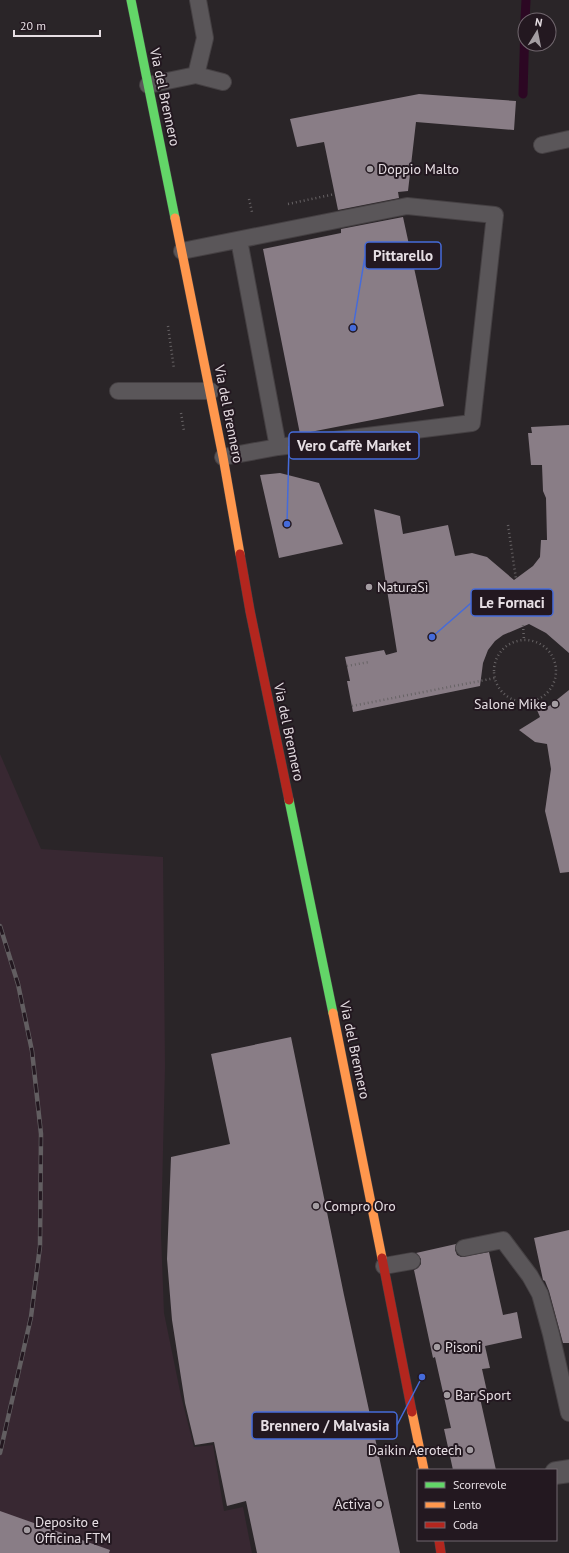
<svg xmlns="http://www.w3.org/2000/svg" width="569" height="1553" font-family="'PT Sans',sans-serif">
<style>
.built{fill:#382832}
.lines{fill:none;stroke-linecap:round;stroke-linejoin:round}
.stream{stroke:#2c0723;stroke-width:9}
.building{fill:#897d86}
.lane-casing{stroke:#454043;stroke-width:18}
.street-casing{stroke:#454043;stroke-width:24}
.fast-casing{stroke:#454043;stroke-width:10}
.slow-casing{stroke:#454043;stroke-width:10}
.jam-casing{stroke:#454043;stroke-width:10}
.path{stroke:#676365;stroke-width:2.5;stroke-dasharray:1 3;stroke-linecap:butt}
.lane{stroke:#5a5659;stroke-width:16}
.street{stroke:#5a5659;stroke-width:22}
.fast{stroke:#63d668;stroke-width:9}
.slow{stroke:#ff974d;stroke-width:9}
.jam{stroke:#b3261e;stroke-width:9}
.rail-casing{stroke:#625e61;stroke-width:4.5}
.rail{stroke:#231820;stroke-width:3;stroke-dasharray:9;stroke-linecap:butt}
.poi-dot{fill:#a49da2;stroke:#231820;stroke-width:1.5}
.labels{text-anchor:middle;stroke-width:4;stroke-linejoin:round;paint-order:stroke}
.street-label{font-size:14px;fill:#e6dee3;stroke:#231820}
.poi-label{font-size:14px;fill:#e6dee3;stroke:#231820;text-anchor:start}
.leader{fill:none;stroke:#456bda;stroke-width:1.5}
.callout-dot{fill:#456bda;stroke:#231820;stroke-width:1.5}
.callout{fill:#231820;stroke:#456bda;stroke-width:1.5}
.callout-label{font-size:15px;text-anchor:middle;font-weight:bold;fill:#e6dee3}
</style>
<rect width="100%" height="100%" fill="#2a2528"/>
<path class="built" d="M 0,754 L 41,849 L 163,857 L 165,1067 L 161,1234 L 164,1313 L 181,1396 L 194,1447 L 213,1445 L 224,1511 L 243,1507 L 252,1553 L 0,1553 Z"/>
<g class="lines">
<path class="stream" d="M 525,20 L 526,0
M 523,94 L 525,22"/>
</g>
<path class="building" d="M 419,94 L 516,101 L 514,130 L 416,122 L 408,191 L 398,192 L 399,198 L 338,210 L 324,142 L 297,147 L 290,119 Z
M 403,217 L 444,406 L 300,434 L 263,249 L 341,233 L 341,229 Z
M 569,425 L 569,653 L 546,633 L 529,624 L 503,635 L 495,641 L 488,650 L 483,663 L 480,686 L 353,712 L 347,681 L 350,681 L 345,657 L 384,650 L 386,655 L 397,652 L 374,509 L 400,516 L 403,534 L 448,525 L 455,556 L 472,553 L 487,557 L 514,580 L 533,566 L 540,557 L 541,540 L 547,540 L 546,498 L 543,491 L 542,465 L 531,465 L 528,433 L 532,433 L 531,427 Z
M 280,473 L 319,483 L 343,544 L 279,558 L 260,475 Z
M 569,690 L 569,872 L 560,873 L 545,811 L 551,769 L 547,744 L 535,742 L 519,730 L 540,717 L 537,710 L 549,706 Z
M 291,1037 L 344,1295 L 400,1553 L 257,1553 L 246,1501 L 227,1506 L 214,1442 L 195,1445 L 185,1403 L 172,1320 L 167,1259 L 171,1157 L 230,1144 L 211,1054 Z
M 569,1230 L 569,1343 L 563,1343 L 549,1291 L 545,1281 L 543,1280 L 534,1238 Z
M 456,1244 L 455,1250 L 457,1255 L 461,1257 L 489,1252 L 503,1315 L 517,1312 L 522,1338 L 485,1346 L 490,1368 L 482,1369 L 488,1396 L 480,1398 L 496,1470 L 453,1470 L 444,1429 L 451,1428 L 435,1357 L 433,1358 L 414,1270 L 418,1268 L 421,1264 L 421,1259 L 416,1253 Z
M 0,1511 L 110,1550 L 109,1553 L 0,1553 Z"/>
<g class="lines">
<defs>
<path id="lane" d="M 196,75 L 205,38 L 198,0
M 148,85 L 196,75 L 223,82
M 542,145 L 569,139
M 239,240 L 278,447
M 182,251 L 407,206 L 495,215 L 472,423 L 278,447 L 223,457
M 118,391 L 211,391
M 464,1248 L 503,1240 L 530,1276 L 540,1294 L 551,1334 L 569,1413
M 384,1266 L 412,1261"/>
<path id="street" d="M 556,1473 L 569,1471"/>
<path id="fast" d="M 131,0 L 175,218
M 289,800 L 333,1013"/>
<path id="slow" d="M 175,218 L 223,457 L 240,554
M 333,1013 L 382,1258
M 412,1412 L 424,1470"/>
<path id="jam" d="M 240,554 L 250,611 L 289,800
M 382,1258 L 412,1412
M 439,1540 L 441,1553"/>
</defs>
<use href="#lane" class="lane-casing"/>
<use href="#street" class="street-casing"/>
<use href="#fast" class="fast-casing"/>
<use href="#slow" class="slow-casing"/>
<use href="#jam" class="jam-casing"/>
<path class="path" d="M 249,199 L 252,212
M 288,204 L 335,194
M 168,326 L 174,369
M 181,413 L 184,431
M 508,525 L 516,579
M 523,625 L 524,640
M494 671a31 31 0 1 1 62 0a31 31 0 1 1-62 0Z
M 347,666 L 369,662
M 352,706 L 495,678"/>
<use href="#lane" class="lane"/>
<use href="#street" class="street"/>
<use href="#fast" class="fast"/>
<use href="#slow" class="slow"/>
<use href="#jam" class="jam"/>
<defs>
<path id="rail" d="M 0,926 L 18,984 L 32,1051 L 41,1134 L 40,1246 L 31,1317 L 0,1453"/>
</defs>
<use href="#rail" class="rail-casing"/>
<use href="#rail" class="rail"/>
</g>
<g class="poi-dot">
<circle cx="370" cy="169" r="4"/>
<circle cx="369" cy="587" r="4"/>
<circle cx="555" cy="704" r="4"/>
<circle cx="316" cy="1206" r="4"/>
<circle cx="437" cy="1347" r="4"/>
<circle cx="447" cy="1395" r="4"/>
<circle cx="470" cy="1450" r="4"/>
<circle cx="379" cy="1504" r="4"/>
<circle cx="27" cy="1530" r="4"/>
</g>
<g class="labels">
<g class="street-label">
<text transform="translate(165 97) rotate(78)" y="5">Via del Brennero</text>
<text transform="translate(229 414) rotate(79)" y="5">Via del Brennero</text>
<text transform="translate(289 732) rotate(78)" y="5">Via del Brennero</text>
<text transform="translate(355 1050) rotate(78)" y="5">Via del Brennero</text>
</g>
<g class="poi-label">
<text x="378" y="174">Doppio Malto</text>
<text x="377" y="592">NaturaSì</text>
<text x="547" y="709" text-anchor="end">Salone Mike</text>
<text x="324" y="1211">Compro Oro</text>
<text x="445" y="1352">Pisoni</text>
<text x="455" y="1400">Bar Sport</text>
<text x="462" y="1455" text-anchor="end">Daikin Aerotech</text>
<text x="371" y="1509" text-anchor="end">Activa</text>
<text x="35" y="1527">Deposito e<tspan x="35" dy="16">Officina FTM</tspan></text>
</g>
</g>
<path class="leader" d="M353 328L365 256M287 524L289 446M432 637L471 603M422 1377L397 1425"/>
<g class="callout-dot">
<circle cx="353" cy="328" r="4"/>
<circle cx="287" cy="524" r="4"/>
<circle cx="432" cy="637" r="4"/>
<circle cx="422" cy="1377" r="4"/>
</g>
<g class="callout">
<rect x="365" y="242" width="76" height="27" rx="4"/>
<rect x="289" y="432" width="130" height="27" rx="4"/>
<rect x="471" y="589" width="82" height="27" rx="4"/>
<rect x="252" y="1412" width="145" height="27" rx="4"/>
</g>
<g class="callout-label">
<text x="403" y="261">Pittarello</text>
<text x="354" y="451">Vero Caffè Market</text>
<text x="512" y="608">Le Fornaci</text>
<text x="325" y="1431">Brennero / Malvasia</text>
</g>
<rect x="417" y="1469" width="140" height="72" fill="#231820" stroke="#71676e"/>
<rect x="425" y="1482" width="20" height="6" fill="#63d668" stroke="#71676e"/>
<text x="453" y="1489" font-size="12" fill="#e6dee3">Scorrevole</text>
<rect x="425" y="1502" width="20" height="6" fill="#ff974d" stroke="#71676e"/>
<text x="453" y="1509" font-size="12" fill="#e6dee3">Lento</text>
<rect x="425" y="1522" width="20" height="6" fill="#b3261e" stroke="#71676e"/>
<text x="453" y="1529" font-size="12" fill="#e6dee3">Coda</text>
<g transform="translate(537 32) rotate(10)"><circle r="19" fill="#231820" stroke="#71676e"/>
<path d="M0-3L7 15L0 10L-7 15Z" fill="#a49da2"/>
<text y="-6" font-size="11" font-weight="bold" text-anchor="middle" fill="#e6dee3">N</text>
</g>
<path d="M14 30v6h86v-6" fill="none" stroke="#e6dee3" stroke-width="2"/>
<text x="20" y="30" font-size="12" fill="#e6dee3" stroke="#231820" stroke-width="3" paint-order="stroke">20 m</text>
</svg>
